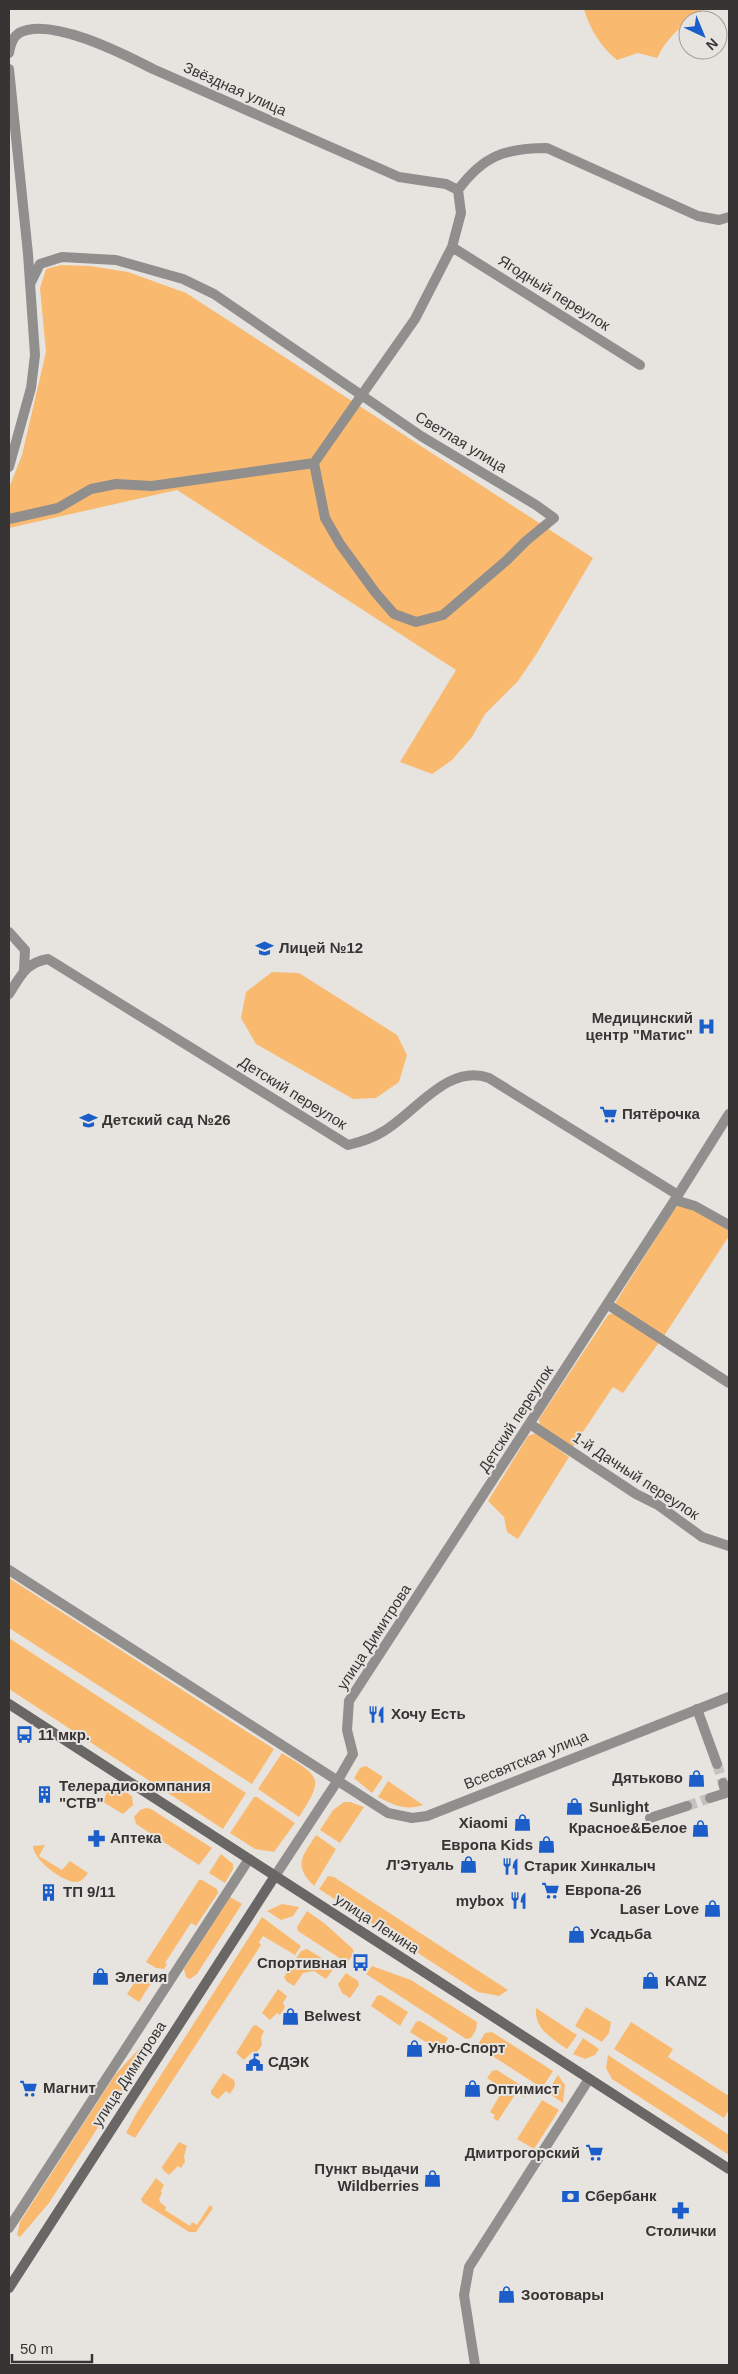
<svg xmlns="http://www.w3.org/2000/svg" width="738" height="2374" font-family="Arial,sans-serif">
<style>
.green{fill:#f9b96f}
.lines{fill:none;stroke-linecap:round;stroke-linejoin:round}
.minor-tunnel{stroke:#c4c1be;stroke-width:10;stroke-dasharray:10 5;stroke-linecap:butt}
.minor{stroke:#918f8e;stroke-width:10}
.tertiary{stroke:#918f8e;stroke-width:10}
.secondary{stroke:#696765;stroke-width:10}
.labels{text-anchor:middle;stroke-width:4;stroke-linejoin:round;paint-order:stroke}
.street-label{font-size:15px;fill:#363534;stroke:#e7e4e0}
.poi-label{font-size:15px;font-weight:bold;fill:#363534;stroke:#e7e4e0;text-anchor:start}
</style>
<rect width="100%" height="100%" fill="#e7e4e0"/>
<path class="green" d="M 584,9 L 703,9 C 686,23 667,36 657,58 L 638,53 L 617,60 C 601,47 590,30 584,9 Z
M 61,265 L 90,266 L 128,272 L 186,293 L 593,558 L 537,653 L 518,681 L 485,714 L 472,737 L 452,760 L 432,774 L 400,762 L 456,670 L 177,490 L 9,528 L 9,488 L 22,455 L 46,352 L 40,288 L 46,269 Z
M 272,972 L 299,973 L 397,1035 L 407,1055 L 399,1082 L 376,1098 L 353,1099 L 256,1044 L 241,1018 L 246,992 Z
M 680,1205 L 691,1207 L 729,1229 L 729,1236 L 664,1336 L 614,1305 L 675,1208 Z
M 613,1313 L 660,1341 L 623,1393 L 613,1387 L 572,1448 L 540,1427 L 539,1419 L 608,1315 Z
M 536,1433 L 569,1457 L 518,1539 L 507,1532 L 504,1517 L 488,1501 L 528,1436 Z
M 9,1578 L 274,1749 L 252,1784 L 9,1628 Z
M 9,1638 L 246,1793 L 223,1829 L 9,1689 Z
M 282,1753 C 320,1777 325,1777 299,1817 L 258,1789 Z
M 366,1766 L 383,1777 L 372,1793 L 354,1778 L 360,1768 Z
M 388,1781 L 423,1805 C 406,1811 393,1805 378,1797 Z
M 116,1786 L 132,1796 L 133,1805 L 123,1814 L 103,1802 L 107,1792 Z
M 254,1797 L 257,1797 L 295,1823 L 274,1852 L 255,1849 L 230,1833 Z
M 344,1802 L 350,1802 L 364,1807 L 340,1843 L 320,1830 L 333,1810 Z
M 146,1808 L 151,1809 L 212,1848 L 199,1865 L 136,1824 L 134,1817 L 140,1810 Z
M 316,1835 L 336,1849 L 314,1886 C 293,1865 302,1857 316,1835 Z
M 45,1845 L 39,1856 L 62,1870 L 70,1861 L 88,1873 C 85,1877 82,1882 76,1882 C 63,1882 33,1860 33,1846 Z
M 221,1854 L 233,1864 L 233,1869 L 225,1883 L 209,1873 Z
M 328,1876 L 334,1877 L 508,1990 L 499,1996 L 478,1992 L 319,1889 Z
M 199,1880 L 202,1880 L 217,1889 L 218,1893 L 196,1926 L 191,1923 L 165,1963 L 167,1964 L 164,1969 L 156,1968 L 146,1962 Z
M 230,1897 L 242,1904 L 197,1974 L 190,1979 L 186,1977 L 184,1969 Z
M 282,1904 L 299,1907 L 293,1916 L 281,1920 L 267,1911 Z
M 307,1911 L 324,1923 L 353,1949 L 354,1953 L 347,1963 L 298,1931 L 297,1927 Z
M 262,1917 L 301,1946 L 295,1955 L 263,1936 L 259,1942 L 261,1945 L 135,2138 L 126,2133 L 136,2114 Z
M 307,1949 L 333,1965 L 334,1968 L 326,1979 L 314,1971 L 303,1973 L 294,1986 L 286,1981 L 284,1977 L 301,1951 Z
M 372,1966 L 411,1980 L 477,2022 L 476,2030 L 471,2038 L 466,2039 L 366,1974 Z
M 141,1972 L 153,1980 L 139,2002 L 127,1994 Z
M 346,1973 L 358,1981 L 359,1985 L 350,1998 L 342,1993 L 338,1984 Z
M 278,1989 L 287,1996 L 283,2003 L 285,2007 L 280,2015 L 277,2013 L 270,2020 L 262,2013 Z
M 381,1995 L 408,2012 L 400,2026 L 371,2006 L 377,1996 Z
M 586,2007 L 611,2022 L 609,2033 L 602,2042 L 575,2026 Z
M 536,2008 L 577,2035 L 567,2049 C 552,2038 534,2029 536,2008 Z
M 420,2021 L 448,2038 L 441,2052 L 410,2032 L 416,2022 Z
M 631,2022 L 673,2049 L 668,2057 L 729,2096 L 729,2110 L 724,2118 L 614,2049 Z
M 256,2025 L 264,2031 L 261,2038 L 262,2045 L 255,2055 L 251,2053 L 244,2060 L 236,2053 L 253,2026 Z
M 158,2028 L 161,2030 L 49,2203 L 20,2237 L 17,2235 L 20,2222 L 115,2075 Z
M 492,2032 L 553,2071 L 542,2088 L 477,2046 L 485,2033 Z
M 583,2038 L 599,2049 L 595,2055 L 585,2059 L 573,2054 Z
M 608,2055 L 729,2135 L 729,2155 L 612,2079 L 606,2068 Z
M 497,2070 L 528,2090 L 524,2097 L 516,2093 L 498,2121 L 493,2118 L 495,2115 L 490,2112 L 500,2095 L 492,2085 L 493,2082 L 487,2078 L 492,2071 Z
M 223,2073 L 234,2080 L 235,2086 L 230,2094 L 226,2091 L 218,2099 L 211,2094 L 211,2091 Z
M 558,2075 L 565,2085 L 563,2103 L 547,2092 Z
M 542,2100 L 559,2110 L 534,2149 L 517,2139 Z
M 179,2142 L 187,2146 L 184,2156 L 185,2162 L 181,2168 L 178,2166 L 169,2175 L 163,2170 L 162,2167 Z
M 156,2178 L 164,2185 L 161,2191 L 162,2193 L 159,2199 L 160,2202 L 166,2207 L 165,2210 L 190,2226 L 192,2222 L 197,2225 L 210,2205 L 213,2208 L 196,2232 L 189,2232 L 142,2202 L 141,2199 Z"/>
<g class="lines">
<path class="minor-tunnel" d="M 717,1764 L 723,1783
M 687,1806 L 710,1798"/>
<path class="minor" d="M 9,53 C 10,46 13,37 19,33 C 50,16 124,54 153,69 L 399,177 L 446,184 L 458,190
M 9,69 L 28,254 L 35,355 L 31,388 L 9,467
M 452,247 L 640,365
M 30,284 L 40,264 L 62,257 L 116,260 L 183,279 L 214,294 L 421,436 L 536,505 L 554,518 L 526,541 L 507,560 L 443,615 L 416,622 L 394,614 L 375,592 L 340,544 L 325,518 L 314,463
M 9,519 L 58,508 L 91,489 L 116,484 L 152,486 L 314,463 L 415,319 L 452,247 L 461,213 L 458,190 C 483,156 505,148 547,148 L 698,216 L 719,220 L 729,217
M 9,932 L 25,950 L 24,970
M 9,994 C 21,976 25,963 48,959 L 348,1145 C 361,1142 373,1138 384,1131 C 416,1112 448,1063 489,1078 L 678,1195 L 349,1701 L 347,1730 L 353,1754 L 338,1780
M 678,1195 L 729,1114
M 675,1200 L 695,1206 L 729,1225
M 607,1304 L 729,1383
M 530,1424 L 636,1494 L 658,1505 L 702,1537 L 729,1546
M 697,1709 L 717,1764
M 710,1798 L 726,1793 L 723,1783
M 650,1818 L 687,1806
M 9,2228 L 249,1859"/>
<path class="tertiary" d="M 9,1570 L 388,1813 L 412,1818 L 427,1816 L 729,1697
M 275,1876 L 338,1780
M 475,2365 L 464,2295 L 469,2267 L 589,2079"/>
<path class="secondary" d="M 9,1704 L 729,2169
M 9,2288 L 275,1876"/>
</g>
<defs>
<symbol id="school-bare" viewBox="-9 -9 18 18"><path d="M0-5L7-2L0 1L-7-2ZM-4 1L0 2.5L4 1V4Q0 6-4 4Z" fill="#1b5ec9" stroke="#e7e4e0" stroke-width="2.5" paint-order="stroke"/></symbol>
<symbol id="hospital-bare" viewBox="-9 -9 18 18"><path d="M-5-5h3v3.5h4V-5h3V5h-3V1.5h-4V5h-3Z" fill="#1b5ec9" stroke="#e7e4e0" stroke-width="2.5" paint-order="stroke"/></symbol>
<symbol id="supermarket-bare" viewBox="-9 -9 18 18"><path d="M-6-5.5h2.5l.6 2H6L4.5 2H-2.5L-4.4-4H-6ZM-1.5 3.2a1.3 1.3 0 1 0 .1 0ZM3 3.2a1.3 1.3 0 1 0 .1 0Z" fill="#1b5ec9" stroke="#e7e4e0" stroke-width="2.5" paint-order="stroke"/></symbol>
<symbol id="restaurant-bare" viewBox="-9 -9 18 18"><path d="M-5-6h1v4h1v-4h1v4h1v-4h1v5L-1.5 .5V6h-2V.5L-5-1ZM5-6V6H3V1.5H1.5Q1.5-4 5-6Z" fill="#1b5ec9" stroke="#e7e4e0" stroke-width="2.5" paint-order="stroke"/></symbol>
<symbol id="bus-bare" viewBox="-9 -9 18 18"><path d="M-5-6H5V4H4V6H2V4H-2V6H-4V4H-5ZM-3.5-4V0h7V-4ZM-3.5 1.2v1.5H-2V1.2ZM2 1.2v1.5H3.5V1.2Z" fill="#1b5ec9" stroke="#e7e4e0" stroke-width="2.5" paint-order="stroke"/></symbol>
<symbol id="shop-bare" viewBox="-9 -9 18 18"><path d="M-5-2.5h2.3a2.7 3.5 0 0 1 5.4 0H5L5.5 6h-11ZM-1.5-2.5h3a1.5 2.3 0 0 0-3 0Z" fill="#1b5ec9" stroke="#e7e4e0" stroke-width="2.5" paint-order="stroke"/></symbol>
<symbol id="building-bare" viewBox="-9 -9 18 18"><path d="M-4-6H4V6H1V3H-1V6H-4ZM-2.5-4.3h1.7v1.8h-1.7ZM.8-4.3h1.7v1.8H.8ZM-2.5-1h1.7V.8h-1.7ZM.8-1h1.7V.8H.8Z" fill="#1b5ec9" stroke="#e7e4e0" stroke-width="2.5" paint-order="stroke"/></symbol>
<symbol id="pharmacy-bare" viewBox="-9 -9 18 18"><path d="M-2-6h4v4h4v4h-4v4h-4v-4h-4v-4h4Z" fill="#1b5ec9" stroke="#e7e4e0" stroke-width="2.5" paint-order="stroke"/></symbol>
<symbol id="civic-bare" viewBox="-9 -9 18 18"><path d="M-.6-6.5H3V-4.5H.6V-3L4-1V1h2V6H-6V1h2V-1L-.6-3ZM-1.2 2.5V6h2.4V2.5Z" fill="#1b5ec9" stroke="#e7e4e0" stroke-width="2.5" paint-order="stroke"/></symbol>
<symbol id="bank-bare" viewBox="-9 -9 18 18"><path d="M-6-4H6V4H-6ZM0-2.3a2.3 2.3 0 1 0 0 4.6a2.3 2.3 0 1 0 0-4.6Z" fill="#1b5ec9" stroke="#e7e4e0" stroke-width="2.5" paint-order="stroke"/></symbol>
</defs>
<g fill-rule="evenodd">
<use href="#school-bare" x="252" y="936" width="25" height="25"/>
<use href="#hospital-bare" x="694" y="1014" width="25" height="25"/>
<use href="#supermarket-bare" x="596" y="1102" width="25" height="25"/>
<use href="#school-bare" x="76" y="1108" width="25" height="25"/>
<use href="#restaurant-bare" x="364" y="1702" width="25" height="25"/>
<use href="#bus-bare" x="12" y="1722" width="25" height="25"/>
<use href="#shop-bare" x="684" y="1766" width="25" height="25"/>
<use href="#building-bare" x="32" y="1782" width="25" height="25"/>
<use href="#shop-bare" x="562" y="1794" width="25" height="25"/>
<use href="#shop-bare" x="510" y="1810" width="25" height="25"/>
<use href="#shop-bare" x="688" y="1816" width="25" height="25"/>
<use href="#pharmacy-bare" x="84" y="1826" width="25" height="25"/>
<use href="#shop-bare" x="534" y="1832" width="25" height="25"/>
<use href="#shop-bare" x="456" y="1852" width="25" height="25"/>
<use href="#restaurant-bare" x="498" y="1854" width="25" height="25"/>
<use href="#supermarket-bare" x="538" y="1878" width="25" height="25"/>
<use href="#building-bare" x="36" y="1880" width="25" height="25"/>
<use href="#restaurant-bare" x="506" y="1888" width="25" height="25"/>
<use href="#shop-bare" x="700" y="1896" width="25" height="25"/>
<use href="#shop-bare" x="564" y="1922" width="25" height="25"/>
<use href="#bus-bare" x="348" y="1950" width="25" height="25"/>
<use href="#shop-bare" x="88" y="1964" width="25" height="25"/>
<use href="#shop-bare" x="638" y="1968" width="25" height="25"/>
<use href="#shop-bare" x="278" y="2004" width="25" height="25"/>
<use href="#shop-bare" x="402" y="2036" width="25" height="25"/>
<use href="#civic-bare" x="242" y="2050" width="25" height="25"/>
<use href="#supermarket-bare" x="16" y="2076" width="25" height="25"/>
<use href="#shop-bare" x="460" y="2076" width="25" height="25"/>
<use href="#supermarket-bare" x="582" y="2140" width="25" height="25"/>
<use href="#shop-bare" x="420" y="2166" width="25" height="25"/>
<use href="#bank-bare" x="558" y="2184" width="25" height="25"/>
<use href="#pharmacy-bare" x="668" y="2198" width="25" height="25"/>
<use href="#shop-bare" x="494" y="2282" width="25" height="25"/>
</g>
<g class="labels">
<g class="street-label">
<text transform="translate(235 89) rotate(24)" y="5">Звёздная улица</text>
<text transform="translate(554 293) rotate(32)" y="5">Ягодный переулок</text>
<text transform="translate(461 442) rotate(31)" y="5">Светлая улица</text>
<text transform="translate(293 1093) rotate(32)" y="5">Детский переулок</text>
<text transform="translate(516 1419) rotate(-57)" y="5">Детский переулок</text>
<text transform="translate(636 1476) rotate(33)" y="5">1-й Дачный переулок</text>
<text transform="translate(374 1637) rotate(-57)" y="5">улица Димитрова</text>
<text transform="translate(526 1760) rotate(-22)" y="5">Всесвятская улица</text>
<text transform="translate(377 1924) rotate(33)" y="5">улица Ленина</text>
<text transform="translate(129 2074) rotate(-57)" y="5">улица Димитрова</text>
</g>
<g class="poi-label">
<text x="279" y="953">Лицей №12</text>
<text x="693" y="1023" text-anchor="end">Медицинский<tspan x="693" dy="17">центр "Матис"</tspan></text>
<text x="622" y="1119">Пятёрочка</text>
<text x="102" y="1125">Детский сад №26</text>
<text x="391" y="1719">Хочу Есть</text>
<text x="38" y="1740">11 мкр.</text>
<text x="683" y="1783" text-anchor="end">Дятьково</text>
<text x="59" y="1791">Телерадиокомпания<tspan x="59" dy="17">"СТВ"</tspan></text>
<text x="589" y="1812">Sunlight</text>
<text x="508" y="1828" text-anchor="end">Xiaomi</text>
<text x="687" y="1833" text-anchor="end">Красное&amp;Белое</text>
<text x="110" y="1843">Аптека</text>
<text x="533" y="1850" text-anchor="end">Европа Kids</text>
<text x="454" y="1870" text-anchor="end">Л'Этуаль</text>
<text x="524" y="1871">Старик Хинкалыч</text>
<text x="565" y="1895">Европа-26</text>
<text x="63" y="1897">ТП 9/11</text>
<text x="504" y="1906" text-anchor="end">mybox</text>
<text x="699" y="1914" text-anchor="end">Laser Love</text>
<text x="590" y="1939">Усадьба</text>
<text x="347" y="1968" text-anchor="end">Спортивная</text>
<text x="115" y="1982">Элегия</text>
<text x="665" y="1986">KANZ</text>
<text x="304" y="2021">Belwest</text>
<text x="428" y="2053">Уно-Спорт</text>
<text x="268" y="2067">СДЭК</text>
<text x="43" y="2093">Магнит</text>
<text x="486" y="2094">Оптимист</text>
<text x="580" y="2158" text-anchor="end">Дмитрогорский</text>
<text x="419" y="2174" text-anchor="end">Пункт выдачи<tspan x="419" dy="17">Wildberries</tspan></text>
<text x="585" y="2201">Сбербанк</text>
<text x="681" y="2236" text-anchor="middle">Столички</text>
<text x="521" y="2300">Зоотовары</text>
</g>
</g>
<rect width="738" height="2374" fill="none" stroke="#363534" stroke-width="20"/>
<g transform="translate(703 35) rotate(136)"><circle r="24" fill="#e7e4e0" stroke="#a09e9b"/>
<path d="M0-4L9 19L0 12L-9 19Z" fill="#1b5ec9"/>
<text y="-8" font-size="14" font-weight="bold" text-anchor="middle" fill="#363534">N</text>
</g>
<path d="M12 2354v8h80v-8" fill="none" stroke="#363534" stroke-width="2.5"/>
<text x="20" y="2354" font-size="15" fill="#363534" stroke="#e7e4e0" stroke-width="4" paint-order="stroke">50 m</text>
</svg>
